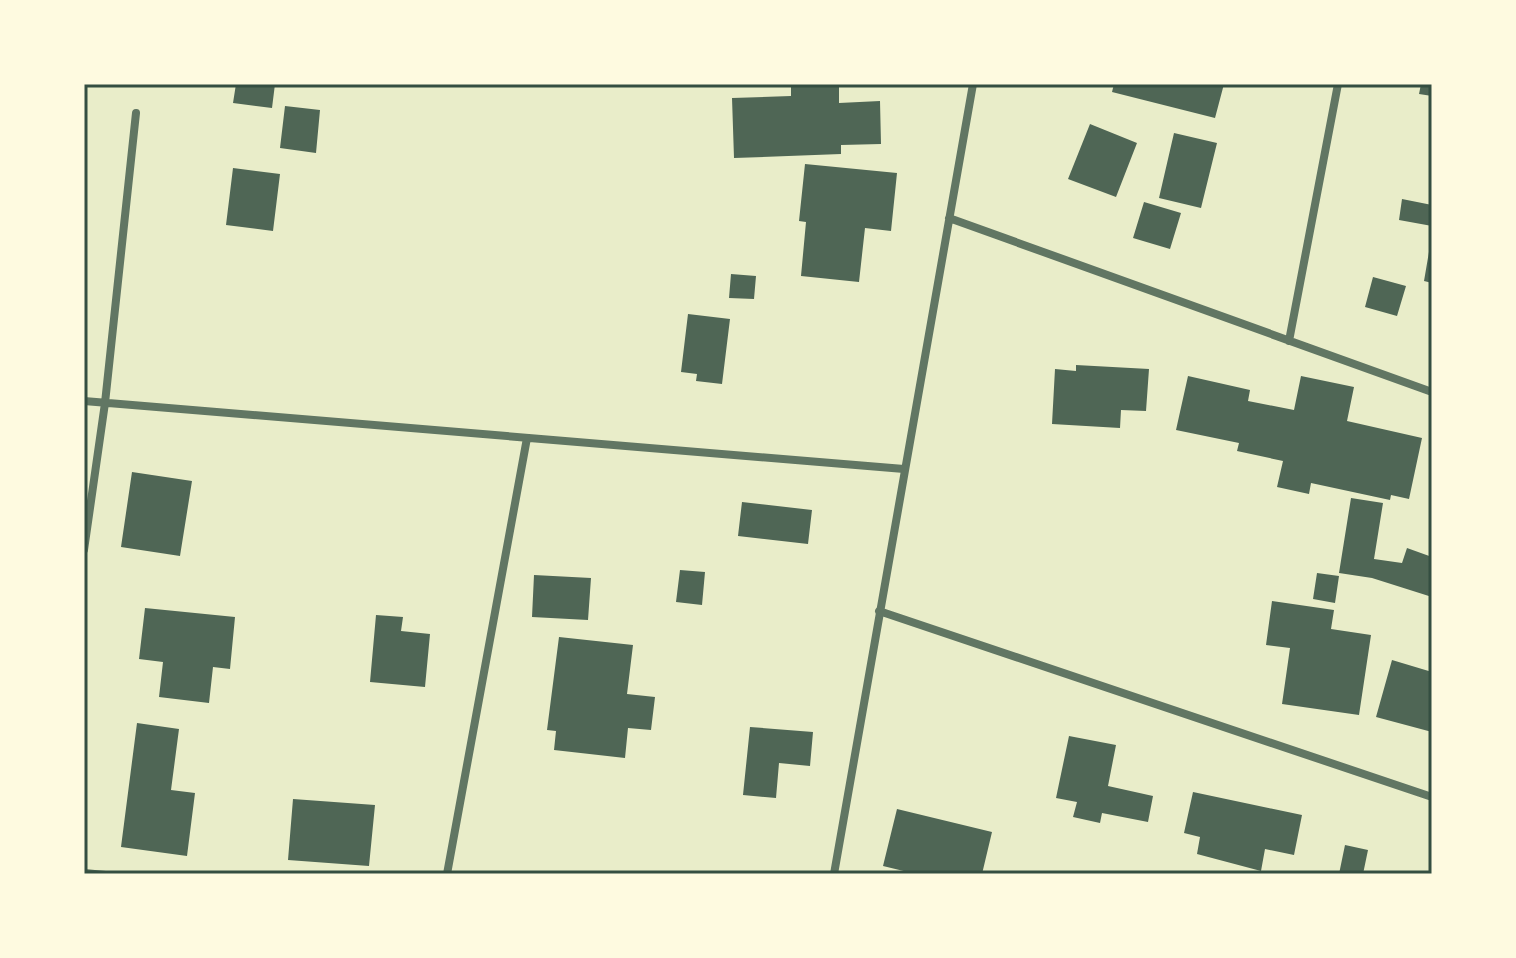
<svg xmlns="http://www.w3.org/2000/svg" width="1516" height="958" font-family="'Crimson Pro',serif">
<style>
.building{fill:#4f6655}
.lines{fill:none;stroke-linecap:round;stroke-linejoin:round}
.minor{stroke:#617663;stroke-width:8}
.neatline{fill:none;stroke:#344e41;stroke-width:3}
</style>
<rect width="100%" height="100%" fill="#e9edc9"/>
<path class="building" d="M 236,84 L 275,84 L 272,108 L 233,103 Z
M 791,84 L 839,84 L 839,103 L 880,101 L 881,144 L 841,145 L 841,154 L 734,158 L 732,98 L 791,96 Z
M 1114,84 L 1224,84 L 1215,118 L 1112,92 Z
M 1421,84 L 1432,84 L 1432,96 L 1419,94 Z
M 285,106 L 320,110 L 316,153 L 280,148 Z
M 1090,124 L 1137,143 L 1116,197 L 1068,179 Z
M 1174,133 L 1217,143 L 1201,208 L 1159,198 Z
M 805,164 L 897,173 L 891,231 L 865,228 L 859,282 L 801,276 L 806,222 L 799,221 Z
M 233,168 L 280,174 L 273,231 L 226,225 Z
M 1402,199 L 1432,205 L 1432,226 L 1399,220 Z
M 1144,202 L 1181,213 L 1170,249 L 1133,238 Z
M 1430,246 L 1432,246 L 1432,283 L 1424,281 Z
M 731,274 L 756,276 L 754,299 L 729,298 Z
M 1373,277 L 1406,286 L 1397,316 L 1365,307 Z
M 688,314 L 730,319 L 722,384 L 696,381 L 697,374 L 681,372 Z
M 1076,365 L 1149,369 L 1146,411 L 1121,410 L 1120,428 L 1052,424 L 1055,369 L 1076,371 Z
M 1188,376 L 1250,390 L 1248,401 L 1294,410 L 1301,376 L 1354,387 L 1347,421 L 1422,438 L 1409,499 L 1391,495 L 1390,500 L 1311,483 L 1309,494 L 1277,487 L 1283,461 L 1237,451 L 1239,443 L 1176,430 Z
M 132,472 L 192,481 L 180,556 L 121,547 Z
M 1351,498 L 1383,503 L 1374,559 L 1402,563 L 1407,548 L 1432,557 L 1432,597 L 1372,578 L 1339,573 Z
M 742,502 L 812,510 L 808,544 L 738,536 Z
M 680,570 L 705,572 L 702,605 L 676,602 Z
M 1317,573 L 1339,576 L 1335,603 L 1313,599 Z
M 534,575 L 591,578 L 588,620 L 532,617 Z
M 1272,601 L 1334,610 L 1331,629 L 1371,635 L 1359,715 L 1282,704 L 1290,648 L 1266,645 Z
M 145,608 L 235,617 L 230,669 L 213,667 L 209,703 L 159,697 L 163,662 L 139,659 Z
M 376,615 L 403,617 L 401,631 L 430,634 L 425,687 L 370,682 Z
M 559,637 L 633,645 L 627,694 L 655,697 L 651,730 L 628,728 L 625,758 L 554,750 L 556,731 L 547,730 Z
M 1392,660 L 1432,672 L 1432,732 L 1376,717 Z
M 137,723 L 179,729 L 171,790 L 195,793 L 187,856 L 121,847 Z
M 750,727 L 813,732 L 810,766 L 779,763 L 776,798 L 743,795 Z
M 1069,736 L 1116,745 L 1108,786 L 1153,796 L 1148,822 L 1102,813 L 1100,823 L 1073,817 L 1077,802 L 1056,798 Z
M 1193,792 L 1302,815 L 1294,855 L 1265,849 L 1261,871 L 1197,854 L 1200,837 L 1184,833 Z
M 293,799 L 375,805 L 369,866 L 288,860 Z
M 897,809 L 992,832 L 982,874 L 916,874 L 883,866 Z
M 1345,845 L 1368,850 L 1363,874 L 1339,874 Z
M 84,869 L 117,872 L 117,874 L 84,874 Z"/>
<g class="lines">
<path class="minor" d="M 949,218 L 1432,392
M 1289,341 L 1338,84
M 84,401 L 904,469
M 84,550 L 105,403 L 136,113
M 879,611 L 1432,797
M 447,874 L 527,438
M 834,874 L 973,84"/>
</g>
<rect width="1516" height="958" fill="none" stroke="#fefae0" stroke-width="172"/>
<rect x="86" y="86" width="1344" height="786" class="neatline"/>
</svg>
